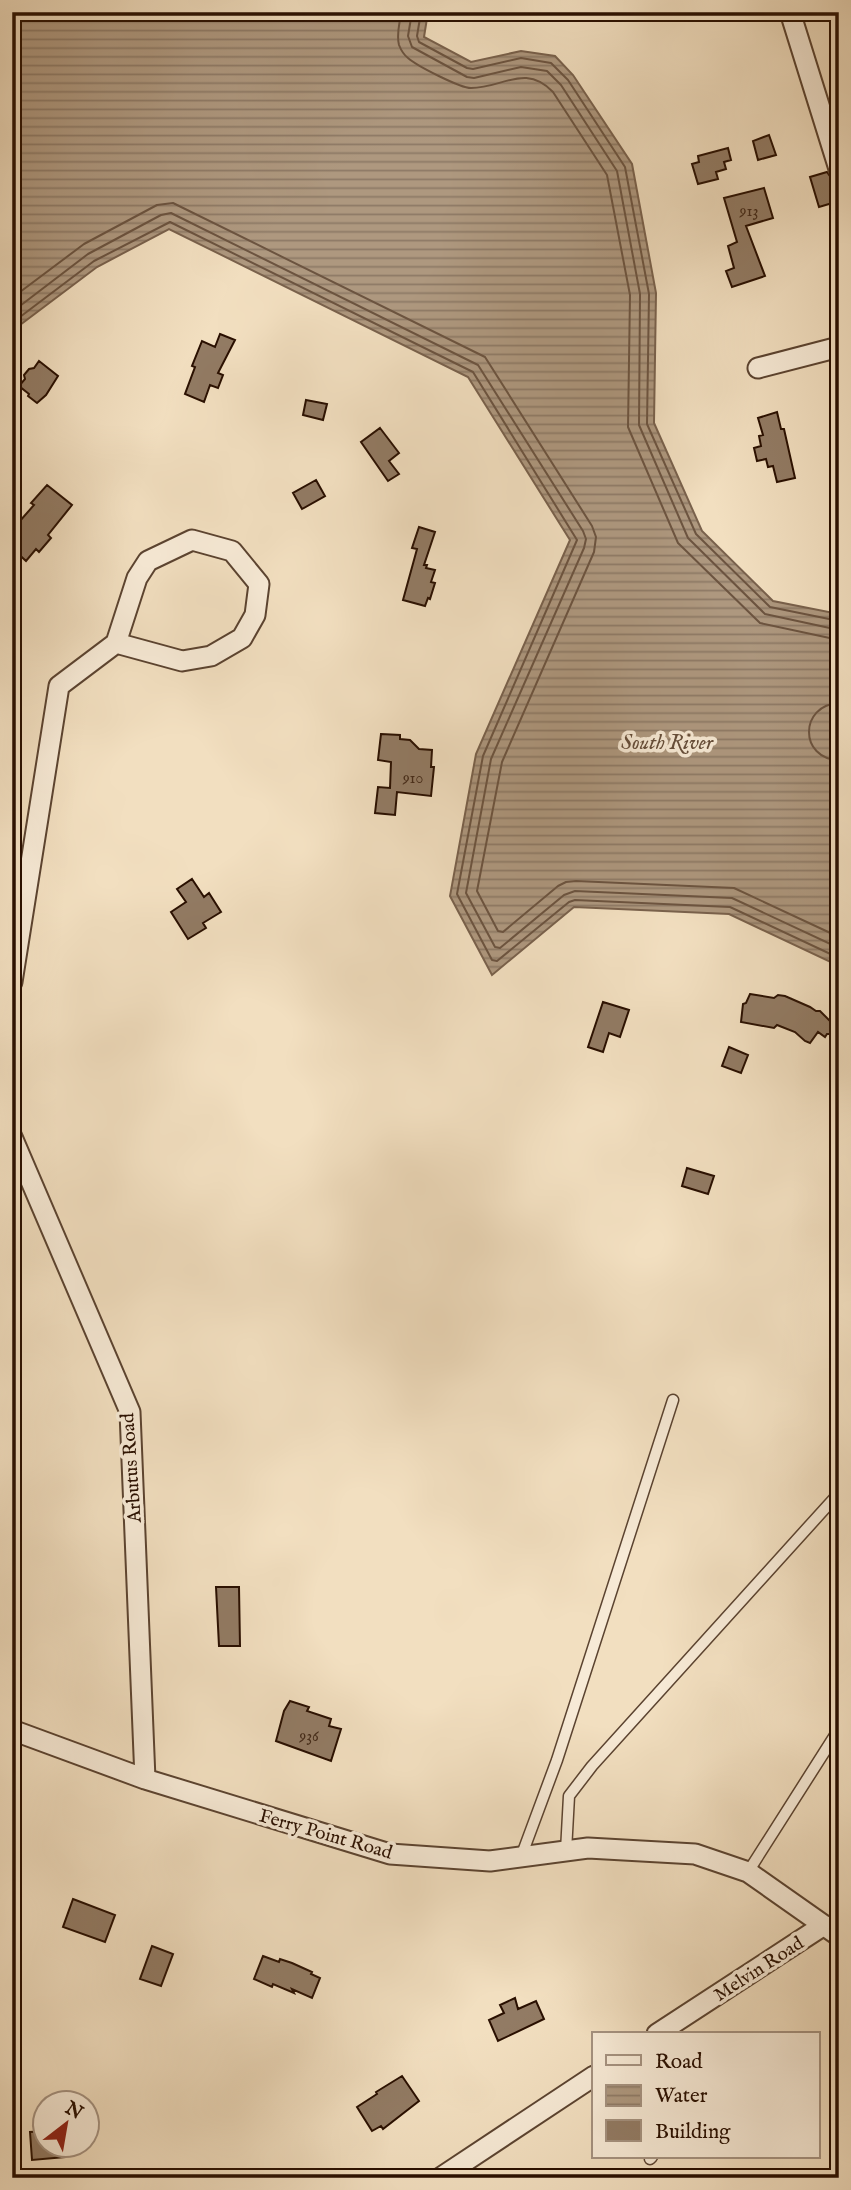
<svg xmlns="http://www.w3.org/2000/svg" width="851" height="2190" font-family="'IM FELL English',serif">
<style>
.water{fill:url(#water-rules);stroke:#79614c;stroke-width:2}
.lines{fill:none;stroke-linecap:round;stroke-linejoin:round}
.shore{stroke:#6c5440;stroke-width:2}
.building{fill:#927b64;stroke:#290f00;stroke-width:2}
.lane-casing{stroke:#5b4330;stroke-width:13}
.street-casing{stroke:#5b4330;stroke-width:23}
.lane{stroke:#f7ead6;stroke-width:10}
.street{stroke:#f7ead6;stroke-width:19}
.labels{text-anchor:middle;stroke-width:7;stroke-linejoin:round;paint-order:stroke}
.number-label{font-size:16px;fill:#432a19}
.street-label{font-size:19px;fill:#290f00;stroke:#f7ead6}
.water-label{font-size:21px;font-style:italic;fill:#654d39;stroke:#f7ead6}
</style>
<defs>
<pattern id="water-rules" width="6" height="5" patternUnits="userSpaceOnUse" patternTransform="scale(1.75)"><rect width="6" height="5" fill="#ae987f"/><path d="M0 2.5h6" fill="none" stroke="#8e7a66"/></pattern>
</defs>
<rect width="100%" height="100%" fill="#f2dfc0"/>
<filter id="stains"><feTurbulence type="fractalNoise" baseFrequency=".00286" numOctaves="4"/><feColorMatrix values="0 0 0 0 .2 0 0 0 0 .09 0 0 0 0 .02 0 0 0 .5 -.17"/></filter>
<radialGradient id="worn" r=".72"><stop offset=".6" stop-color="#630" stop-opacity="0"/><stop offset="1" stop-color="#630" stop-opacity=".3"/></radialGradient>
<path class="water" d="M 12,12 L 428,12 L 424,37 L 471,62 L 521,51 L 555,56 L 573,75 L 632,164 L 656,293 L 654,423 L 702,531 L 773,601 L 839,614 L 839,727 L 835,731 L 839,750 L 839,966 L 729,914 L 574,907 L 492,975 L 450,896 L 476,754 L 570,540 L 468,377 L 169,229 L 97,267 L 12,331 Z"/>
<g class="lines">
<path class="shore" d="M 401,12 C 400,23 396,34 399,45 C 401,50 404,55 408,58 C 417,66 460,88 471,88 C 503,88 525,63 553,92 L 607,175 L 630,295 L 628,427 L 678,543 L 760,623 L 839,640
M 412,12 L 408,36 L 412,47 L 467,77 L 474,78 L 521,67 L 547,71 L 561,85 L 617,171 L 640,294 L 639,425 L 688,538 L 765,614 L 839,630
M 421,12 L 417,36 L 419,42 L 467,68 L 473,69 L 521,58 L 551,63 L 568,80 L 625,167 L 649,294 L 647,424 L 696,534 L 770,607 L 839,621
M 12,298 L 84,244 L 157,205 L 173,203 L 485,357 L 592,526 L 596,537 L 594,552 L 502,762 L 477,891 L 498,931 L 503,932 L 558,886 L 566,882 L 576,881 L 734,888 L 839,937
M 12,312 L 88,254 L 161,215 L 171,213 L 478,365 L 583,531 L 586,539 L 584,548 L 491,759 L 466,893 L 495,947 L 500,948 L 564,895 L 575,891 L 732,898 L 839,948
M 12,323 L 94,261 L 170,222 L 473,372 L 577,540 L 483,756 L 457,894 L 492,960 L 497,961 L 569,902 L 575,900 L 730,907 L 839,958
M 839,703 C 799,705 799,759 839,760"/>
</g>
<path class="building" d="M 769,135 L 776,155 L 758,160 L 753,141 Z
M 728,148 L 731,160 L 724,162 L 726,169 L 716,172 L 718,179 L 698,184 L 692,164 L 699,162 L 698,156 Z
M 827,172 L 832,179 L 839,201 L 819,207 L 810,177 Z
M 764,188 L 773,218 L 746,226 L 765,276 L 732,287 L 726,271 L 734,268 L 728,246 L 737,242 L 724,198 Z
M 220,334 L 235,340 L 218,373 L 223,375 L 218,388 L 210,385 L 204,402 L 185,394 L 195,367 L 192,366 L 202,341 L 215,347 Z
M 39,361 L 58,376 L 46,395 L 37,403 L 28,396 L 29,394 L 19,386 L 25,379 L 24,375 L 29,369 L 34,368 Z
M 306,400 L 327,404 L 323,420 L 303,415 Z
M 777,412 L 781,429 L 784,429 L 795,478 L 777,482 L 773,466 L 768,467 L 766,459 L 757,461 L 754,448 L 761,446 L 759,436 L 763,435 L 758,418 Z
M 380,428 L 399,453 L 389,461 L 399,474 L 388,481 L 361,442 Z
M 316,480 L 325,496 L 302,509 L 293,493 Z
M 47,485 L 72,505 L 48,535 L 51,538 L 39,552 L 36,549 L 26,561 L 12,548 L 12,530 L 34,505 L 31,503 Z
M 419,527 L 435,532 L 424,565 L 427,565 L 426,568 L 435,570 L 431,582 L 435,583 L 430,599 L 428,598 L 425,606 L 403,600 L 417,549 L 412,548 Z
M 381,734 L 400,735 L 400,739 L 410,740 L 419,749 L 432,750 L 431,767 L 434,767 L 431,796 L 397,792 L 395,815 L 375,813 L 378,787 L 390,788 L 391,762 L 378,760 Z
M 192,879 L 204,897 L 209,893 L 221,912 L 203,923 L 206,928 L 188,939 L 171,912 L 186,902 L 177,889 Z
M 750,994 L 774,998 L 778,995 L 785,996 L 810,1007 L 816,1011 L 820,1011 L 833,1024 L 832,1034 L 827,1034 L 825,1037 L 818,1032 L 810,1043 L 805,1041 L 795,1032 L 777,1025 L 774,1028 L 741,1022 L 743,1004 L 746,1003 Z
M 603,1002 L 629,1010 L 620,1037 L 609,1033 L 603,1052 L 588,1047 Z
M 729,1047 L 748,1055 L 741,1073 L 722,1066 Z
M 687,1168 L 714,1176 L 708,1194 L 682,1186 Z
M 216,1587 L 239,1587 L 240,1646 L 219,1646 Z
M 290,1701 L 309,1707 L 307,1711 L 331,1719 L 329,1726 L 341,1729 L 331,1761 L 276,1741 L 284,1711 Z
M 73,1899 L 115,1915 L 105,1942 L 63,1927 Z
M 152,1946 L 173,1954 L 161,1986 L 140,1979 Z
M 263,1956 L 279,1962 L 280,1959 L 292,1963 L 312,1972 L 311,1974 L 320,1978 L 312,1998 L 292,1989 L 294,1993 L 273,1984 L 272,1987 L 254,1979 Z
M 515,1998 L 518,2009 L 536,2001 L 544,2019 L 498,2041 L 489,2020 L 504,2013 L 500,2005 Z
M 402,2076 L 419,2101 L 383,2129 L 381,2126 L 372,2131 L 357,2107 L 377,2094 L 376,2092 Z
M 46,2131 L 46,2145 L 65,2145 L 65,2157 L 32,2160 L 30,2132 Z"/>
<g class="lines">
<defs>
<path id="lane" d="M 566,1851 L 569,1796 L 592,1766 L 839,1493
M 521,1857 L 557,1760 L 673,1400
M 748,1872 L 839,1729
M 650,2159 L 652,2157"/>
<path id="street" d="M 790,12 L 839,169
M 758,368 L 839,347
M 12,982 L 59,686 L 116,643 L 137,578 L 148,561 L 192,540 L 232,551 L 259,584 L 255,615 L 242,638 L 211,656 L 182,661 L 116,643
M 12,1137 L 130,1412 L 145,1779
M 12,1730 L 145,1779 L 390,1854 L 490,1861 L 588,1848 L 695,1854 L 748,1872 L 839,1936
M 657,2034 L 824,1925
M 440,2178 L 594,2076"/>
</defs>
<use href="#lane" class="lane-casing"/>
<use href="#street" class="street-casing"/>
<use href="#lane" class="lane"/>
<use href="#street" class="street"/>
</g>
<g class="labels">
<g class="number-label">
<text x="749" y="216">913</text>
<text x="413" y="783">910</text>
<text x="309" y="1741">936</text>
</g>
<g class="street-label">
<text transform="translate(130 1468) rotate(-94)" y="7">Arbutus Road</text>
<text transform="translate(326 1833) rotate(16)" y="7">Ferry Point Road</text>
<text transform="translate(758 1968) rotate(-33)" y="7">Melvin Road</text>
</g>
<g class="water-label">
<text x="667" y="749">South River</text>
</g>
</g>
<rect width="851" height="2190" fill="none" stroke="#f2dfc0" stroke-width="42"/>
<rect x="14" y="14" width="823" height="2162" fill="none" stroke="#290f00" stroke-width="3.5"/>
<rect x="21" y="21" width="809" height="2148" fill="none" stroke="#290f00" stroke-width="2"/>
<rect x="592" y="2032" width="228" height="126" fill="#f7ead6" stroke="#a59280" stroke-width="2"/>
<rect x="606" y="2055" width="35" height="10" fill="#f7ead6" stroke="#a59280" stroke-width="2"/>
<text x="655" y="2068" font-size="21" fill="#290f00">Road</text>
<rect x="606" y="2085" width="35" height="21" fill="url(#water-rules)" stroke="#a59280" stroke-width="2"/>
<text x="655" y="2102" font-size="21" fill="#290f00">Water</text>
<rect x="606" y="2120" width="35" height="21" fill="#927b64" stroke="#a59280" stroke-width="2"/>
<text x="655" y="2138" font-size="21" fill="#290f00">Building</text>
<g transform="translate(66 2124) rotate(31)"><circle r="33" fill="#f7ead6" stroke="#a59280" stroke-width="2"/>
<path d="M0-5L12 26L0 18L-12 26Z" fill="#8f2418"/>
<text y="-10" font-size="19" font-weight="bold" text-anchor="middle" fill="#290f00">N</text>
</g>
<rect width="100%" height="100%" filter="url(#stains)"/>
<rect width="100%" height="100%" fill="url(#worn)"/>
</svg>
